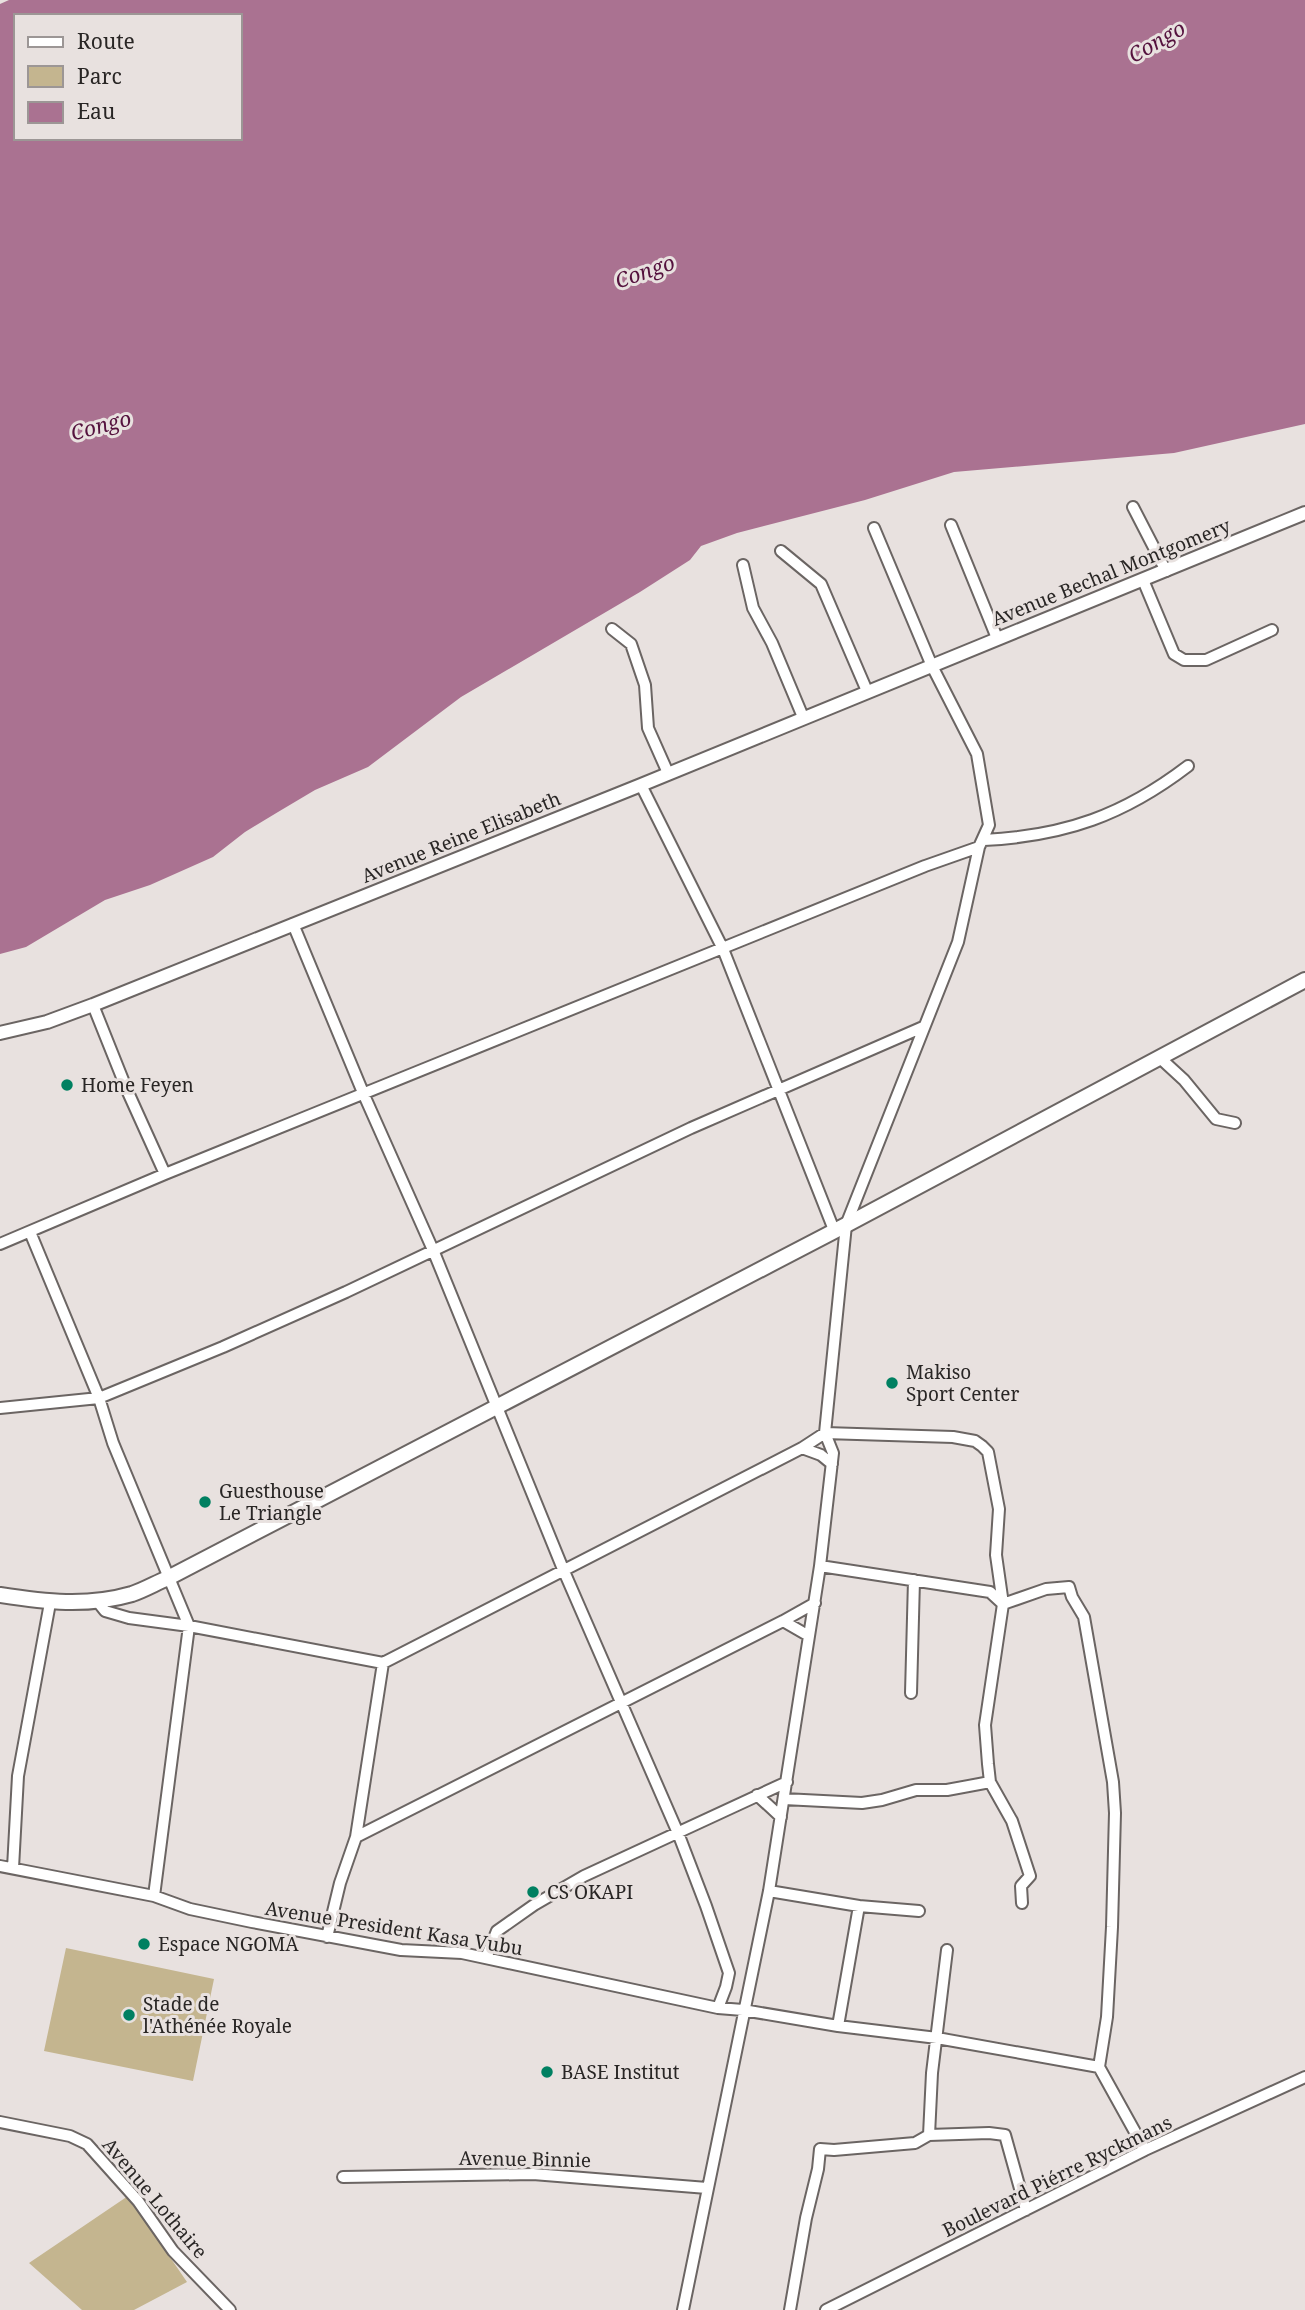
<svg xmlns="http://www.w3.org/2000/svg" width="1305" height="2310" font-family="'Noto Serif',serif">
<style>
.green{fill:#c4b58f}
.water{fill:#aa7291;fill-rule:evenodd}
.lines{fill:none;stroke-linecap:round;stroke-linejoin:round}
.minor-casing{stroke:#6b6563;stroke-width:14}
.tertiary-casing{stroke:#6b6563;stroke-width:16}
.secondary-casing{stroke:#6b6563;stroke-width:18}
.minor{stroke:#fff;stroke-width:10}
.tertiary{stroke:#fff;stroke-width:12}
.secondary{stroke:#fff;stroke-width:14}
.poi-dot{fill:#008061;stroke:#e8e1df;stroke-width:2.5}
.labels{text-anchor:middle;stroke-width:6;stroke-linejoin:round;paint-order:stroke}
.street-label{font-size:19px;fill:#292625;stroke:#e8e1df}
.poi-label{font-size:19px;fill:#292625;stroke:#e8e1df;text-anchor:start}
.water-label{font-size:21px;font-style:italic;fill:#55123e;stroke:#e8e1df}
</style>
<rect width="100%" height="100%" fill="#e8e1df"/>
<path class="green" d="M 66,1948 L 214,1979 L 193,2081 L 44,2051 Z
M 128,2196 L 187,2282 L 134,2310 L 82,2310 L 29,2263 Z"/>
<path class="water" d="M 9,0 L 1305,0 L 1305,424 L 1174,453 L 954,472 L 865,500 L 737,533 L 701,546 L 690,560 L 640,592 L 461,697 L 368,767 L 315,790 L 278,812 L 245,832 L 213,857 L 150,885 L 105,900 L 26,947 L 0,954 L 0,4 ZM 16,16 L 240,16 L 240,138 L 16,138 Z"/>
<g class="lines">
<defs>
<path id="minor" d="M 1133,507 L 1166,571
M 951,525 L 997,638
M 781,551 L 821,584 L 867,691
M 743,565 L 753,608 L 772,643 L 803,717
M 1143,580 L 1174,654 L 1184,660 L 1206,660 L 1272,630
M 612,629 L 631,644 L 645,685 L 648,728 L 668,773
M 641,785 L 723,949 L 834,1230
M 984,840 C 1065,836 1124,815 1188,766
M 293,924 L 364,1095 L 433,1250 L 563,1569 L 678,1833 L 706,1906 L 729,1973 L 726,1987 L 718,2008
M 93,1005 L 127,1090 L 165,1174
M 1159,1057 L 1184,1080 L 1216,1119 L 1235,1123
M 30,1232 L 99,1398 L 113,1443 L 189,1626 L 154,1896
M 0,1244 L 165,1174 L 925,866 L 979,847
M 0,1408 L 99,1398 L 223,1347 L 346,1292 L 691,1128 L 923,1027
M 802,1448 L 821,1455 L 832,1464
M 820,1566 L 990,1592 L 1003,1604
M 97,1601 L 105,1611 L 129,1618 L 189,1626 L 383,1663 L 802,1448 L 825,1433 L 953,1437 L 975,1441 L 982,1446 L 988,1452 L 999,1509 L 996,1555 L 1003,1604 L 985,1725 L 988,1764 L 990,1782 L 1012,1821 L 1030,1876 L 1021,1886 L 1022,1903
M 1003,1604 L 1046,1589 L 1069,1587 L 1072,1597 L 1084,1617 L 1113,1782 L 1115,1813 L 1112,1927 L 1107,2017 L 1099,2067 L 1145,2150
M 783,1621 L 809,1636
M 911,1693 L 914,1580
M 757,1795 L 781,1817
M 784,1799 L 862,1803 L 882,1800 L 916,1790 L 947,1790 L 990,1782
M 356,1837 L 783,1621 L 815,1603
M 0,1866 L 154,1896 L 190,1909 L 252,1922 L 401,1950 L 462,1953 L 718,2008 L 743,2010 L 838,2026 L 937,2038 L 1099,2067
M 13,1868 L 18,1776 L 50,1603
M 769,1891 L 859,1906 L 919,1911
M 327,1937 L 340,1883 L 356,1837 L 383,1663
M 486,1958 L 497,1931 L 534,1905 L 584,1876 L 787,1782
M 838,2026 L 859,1906
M 0,2122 L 70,2136 L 87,2144 L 138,2201 L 173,2251 L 230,2310
M 929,2135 L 932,2073 L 947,1950
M 343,2177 L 533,2174 L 707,2188
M 683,2310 L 769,1891 L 820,1566 L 833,1453 L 825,1433 L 846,1225 L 958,942 L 979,847 L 989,825 L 977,754 L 932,666 L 874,528
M 790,2310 L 806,2218 L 818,2169 L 820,2149 L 834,2150 L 915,2143 L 929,2135 L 989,2133 L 1005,2135 L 1026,2210
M 826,2310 L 1145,2150 L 1305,2077"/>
<path id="tertiary" d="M 0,1033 L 47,1022 L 93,1005 L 641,785 L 1305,513"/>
<path id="secondary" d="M 0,1595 C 45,1602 87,1607 132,1594 C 144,1590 156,1583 168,1578 L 846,1225 L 1305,980"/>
</defs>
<use href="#minor" class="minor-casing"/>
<use href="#tertiary" class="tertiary-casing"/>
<use href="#secondary" class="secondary-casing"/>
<use href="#minor" class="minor"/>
<use href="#tertiary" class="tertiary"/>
<use href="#secondary" class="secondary"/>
</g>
<g class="poi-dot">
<circle cx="67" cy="1085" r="7"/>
<circle cx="892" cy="1383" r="7"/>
<circle cx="205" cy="1502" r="7"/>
<circle cx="533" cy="1892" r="7"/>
<circle cx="144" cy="1944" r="7"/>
<circle cx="129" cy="2015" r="7"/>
<circle cx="547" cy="2072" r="7"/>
</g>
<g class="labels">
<g class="street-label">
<text transform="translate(1111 572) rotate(-22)" y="7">Avenue Bechal Montgomery</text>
<text transform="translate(461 837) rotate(-22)" y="7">Avenue Reine Elisabeth</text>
<text transform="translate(394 1928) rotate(9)" y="7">Avenue President Kasa Vubu</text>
<text transform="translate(525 2159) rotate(1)" y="7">Avenue Binnie</text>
<text transform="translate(1057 2176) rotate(-26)" y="7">Boulevard Piérre Ryckmans</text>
<text transform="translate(155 2198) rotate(50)" y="7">Avenue Lothaire</text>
</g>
<g class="poi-label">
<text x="81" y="1092">Home Feyen</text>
<text x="906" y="1379">Makiso<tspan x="906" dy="22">Sport Center</tspan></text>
<text x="219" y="1498">Guesthouse<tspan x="219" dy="22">Le Triangle</tspan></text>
<text x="547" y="1899">CS OKAPI</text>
<text x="158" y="1951">Espace NGOMA</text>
<text x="143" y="2011">Stade de<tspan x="143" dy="22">l'Athénée Royale</tspan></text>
<text x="561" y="2079">BASE Institut</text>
</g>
<g class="water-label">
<text transform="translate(1157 42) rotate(-30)" y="7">Congo</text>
<text transform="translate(645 272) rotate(-19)" y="7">Congo</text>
<text transform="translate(101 426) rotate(-15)" y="7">Congo</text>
</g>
</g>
<rect x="14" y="14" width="228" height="126" fill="#e8e1df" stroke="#9c9695" stroke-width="2"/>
<rect x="28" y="37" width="35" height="10" fill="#ffffff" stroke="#9c9695" stroke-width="2"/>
<text x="77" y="49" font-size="21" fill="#292625">Route</text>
<rect x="28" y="66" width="35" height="21" fill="#c4b58f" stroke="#9c9695" stroke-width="2"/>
<text x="77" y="84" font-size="21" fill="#292625">Parc</text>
<rect x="28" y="102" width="35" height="21" fill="#aa7291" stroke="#9c9695" stroke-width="2"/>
<text x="77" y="119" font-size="21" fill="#292625">Eau</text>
</svg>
